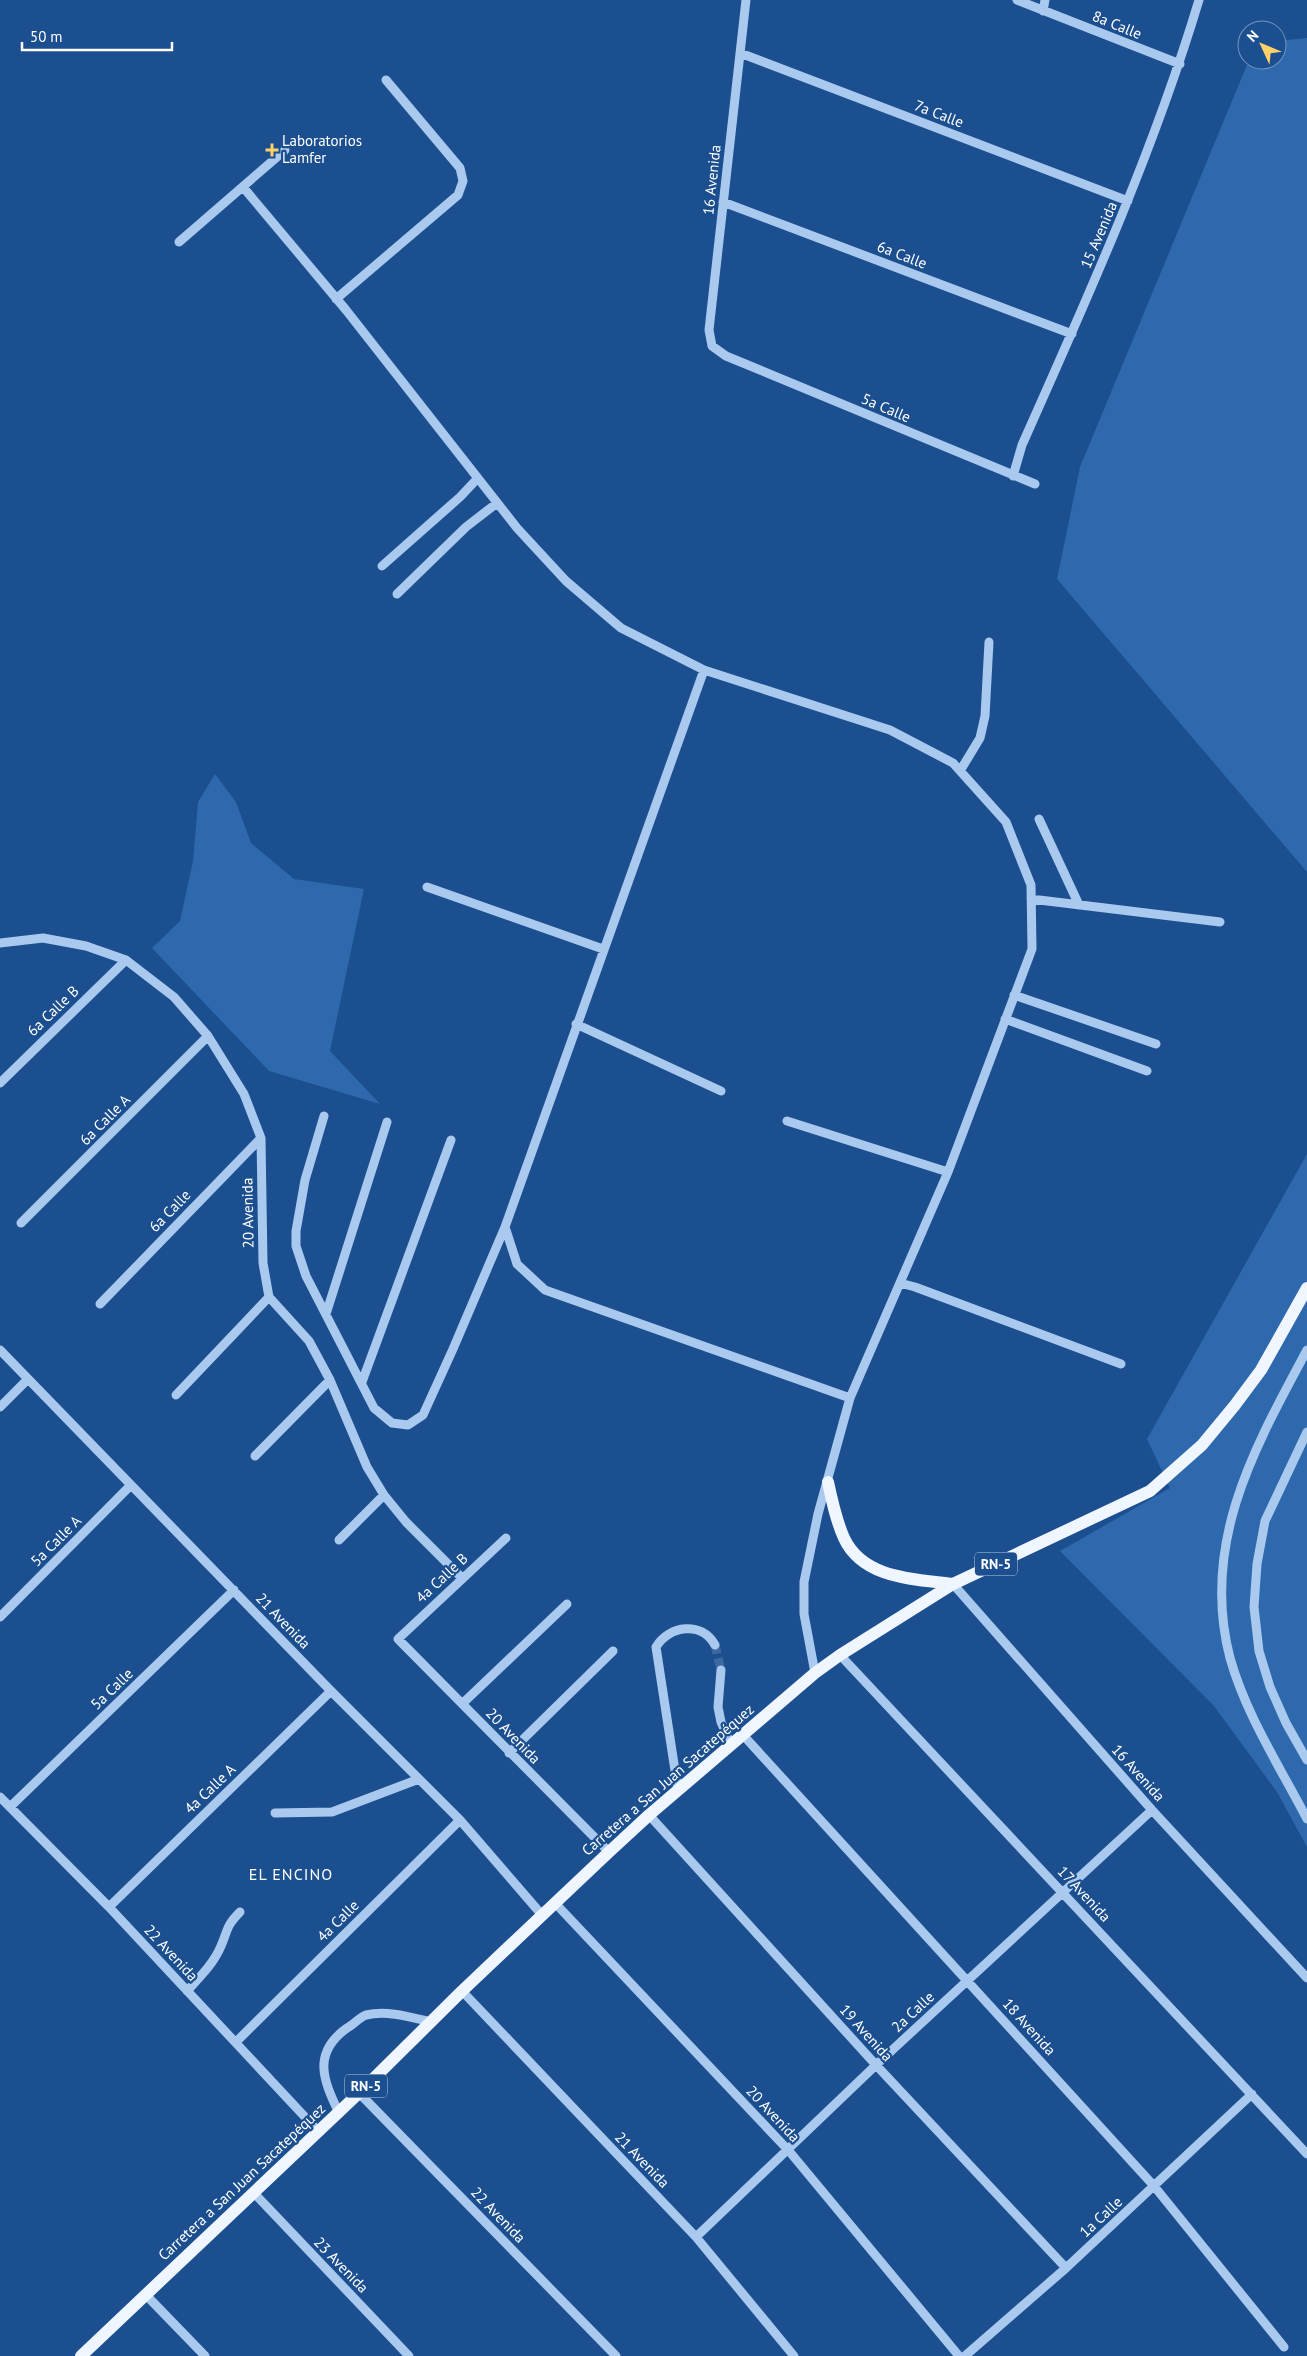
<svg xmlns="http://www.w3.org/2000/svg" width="1307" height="2356" font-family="'PT Sans',sans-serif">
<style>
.green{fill:#2e69ad}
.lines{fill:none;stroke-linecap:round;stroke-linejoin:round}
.minor-tunnel{stroke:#3d69a0;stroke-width:9;stroke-dasharray:9 4.5;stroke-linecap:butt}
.minor{stroke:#a9c9ee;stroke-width:9}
.major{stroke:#f0f6ff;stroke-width:12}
.poi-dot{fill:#ffd166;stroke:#1b4f8f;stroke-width:2}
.labels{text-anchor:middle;stroke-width:4.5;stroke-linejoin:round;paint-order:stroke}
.shield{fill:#1b4f8f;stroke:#bbcadd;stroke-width:1}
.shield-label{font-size:14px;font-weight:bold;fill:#fff}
.street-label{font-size:15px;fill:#fff;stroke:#1b4f8f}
.poi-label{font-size:15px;fill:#fff;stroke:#1b4f8f;text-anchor:start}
.neighbourhood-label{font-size:16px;letter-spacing:1px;fill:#fff;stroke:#1b4f8f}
</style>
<rect width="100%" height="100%" fill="#1b4f8f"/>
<path class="green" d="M 1307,38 L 1307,872 L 1057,579 L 1080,467 L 1249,60 L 1277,60 L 1277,41 Z
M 215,774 L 236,802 L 251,843 L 294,879 L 364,889 L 330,1051 L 380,1104 L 269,1071 L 152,948 L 180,921 L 193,861 L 198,802 Z
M 1307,1154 L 1307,1847 L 1277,1792 L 1214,1706 L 1060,1551 L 1170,1488 L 1147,1439 Z"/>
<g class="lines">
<path class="minor-tunnel" d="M 715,1645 L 721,1670"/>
<path class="minor" d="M 746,0 L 709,330 L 712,346 L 726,356 L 1035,484
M 1017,0 L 1180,64
M 1043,11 L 1045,0
M 740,53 L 1128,201
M 243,187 L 346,310 L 517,528 L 566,581 L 621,628 L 704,670 L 890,730 L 953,763 L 1006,822 L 1031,885 L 1032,949 L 948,1172 L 850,1398 L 818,1514 L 804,1582 L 804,1614 L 815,1673
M 723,202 L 1072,334
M 179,242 L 285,150
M 336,299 L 458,195 L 463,181 L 460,168 L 386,80
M 1013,476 L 1022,445 C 1087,299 1153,153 1199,0
M 382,566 L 460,497 L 478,478
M 397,594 L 466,527 L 497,503
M 704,670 L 505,1227 L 517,1264 L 545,1290 L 850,1398
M 960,771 L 980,738 L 985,716 L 989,642
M 1039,819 L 1079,905
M 427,887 L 603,949
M 1031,899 L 1220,922
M 0,943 L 43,938 L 86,946 L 126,960 L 174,997 L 208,1036 L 244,1094 L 261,1138 L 263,1263 L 269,1297 L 309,1341 L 330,1380 L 367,1467 L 384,1495 L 406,1522 L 462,1578
M 1014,995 L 1156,1044
M 1005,1019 L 1147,1071
M 576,1024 L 721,1091
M 0,1083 L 126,960
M 324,1116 L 305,1180 L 296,1231 L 296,1246 L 306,1276 L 374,1408 L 392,1423 L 408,1425 L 423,1415 L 453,1349 L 505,1227
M 787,1121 L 948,1172
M 21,1223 L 208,1036
M 900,1283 L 915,1287 L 1121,1364
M 100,1304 L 261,1138
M 326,1314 L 387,1122
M 0,1350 L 331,1691 L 460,1820 L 542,1915
M 1307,1350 C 1255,1447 1200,1543 1230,1658 C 1246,1715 1280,1767 1307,1819
M 362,1382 L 451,1140
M 176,1395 L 269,1297
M 0,1407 L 28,1379
M 1307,1432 L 1265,1521 L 1257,1564 L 1254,1607 L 1259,1651 L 1270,1687 L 1286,1723 L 1307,1760
M 255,1456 L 330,1380
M 506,1538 L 398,1639 L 609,1852
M 339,1540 L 384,1495
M 953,1584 L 1152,1810 L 1307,1978
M 0,1617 L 131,1485
M 840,1655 L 1307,2154
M 721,1670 L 718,1707 L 721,1722 L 731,1745
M 462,1704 L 567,1604
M 743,1735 L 1154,2186 L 1284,2347
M 509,1753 L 613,1651
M 678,1790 L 656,1647 C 669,1625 702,1621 715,1645
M 0,1797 L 109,1907 L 319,2132
M 10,1807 L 234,1590
M 275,1813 L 332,1812 L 419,1779
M 649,1815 L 876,2065 L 1066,2268
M 555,1903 L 789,2151 L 959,2356
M 109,1907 L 331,1691
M 187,1991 C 200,1977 214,1963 221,1946 C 228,1930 226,1926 240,1912
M 462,1991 L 696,2237 L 794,2356
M 236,2042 L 460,1820
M 359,2093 L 616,2356
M 339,2113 C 323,2080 312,2053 347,2028 C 353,2025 360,2017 366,2015 C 387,2010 410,2017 431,2022
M 254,2193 L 409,2356
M 696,2237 L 876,2065 L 1152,1810
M 146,2295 L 205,2356
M 965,2356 L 1066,2268 L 1252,2094"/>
<path class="major" d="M 828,1482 C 832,1501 836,1520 844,1538 C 863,1579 914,1579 953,1584
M 81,2356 L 359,2093 L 462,1991 L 609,1852 L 649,1815 L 815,1673 L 840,1655 L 953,1584 L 1150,1491 L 1202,1445 L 1235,1405 L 1261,1370 L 1307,1288"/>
</g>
<path class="poi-dot" d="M269.5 142.5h5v5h5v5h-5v5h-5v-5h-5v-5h5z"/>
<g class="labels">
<g class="shield">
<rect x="975" y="1552.5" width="42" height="23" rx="4"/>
<rect x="345" y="2074.5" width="42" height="23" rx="4"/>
</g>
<g class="shield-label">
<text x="996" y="1569">RN-5</text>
<text x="366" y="2091">RN-5</text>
</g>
<g class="street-label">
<text transform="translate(1117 25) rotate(22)" y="5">8a Calle</text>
<text transform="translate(939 114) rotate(21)" y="5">7a Calle</text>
<text transform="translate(712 180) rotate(-84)" y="5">16 Avenida</text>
<text transform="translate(1099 235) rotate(-67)" y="5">15 Avenida</text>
<text transform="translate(902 255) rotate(21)" y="5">6a Calle</text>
<text transform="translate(886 408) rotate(23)" y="5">5a Calle</text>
<text transform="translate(53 1011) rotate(-44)" y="5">6a Calle B</text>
<text transform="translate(105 1120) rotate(-45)" y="5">6a Calle A</text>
<text transform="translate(170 1211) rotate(-46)" y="5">6a Calle</text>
<text transform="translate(248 1213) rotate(-91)" y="5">20 Avenida</text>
<text transform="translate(56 1541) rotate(-45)" y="5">5a Calle A</text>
<text transform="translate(442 1578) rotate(-43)" y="5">4a Calle B</text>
<text transform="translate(283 1621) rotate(46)" y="5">21 Avenida</text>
<text transform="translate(112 1689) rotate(-44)" y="5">5a Calle</text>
<text transform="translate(513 1736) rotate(46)" y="5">20 Avenida</text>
<text transform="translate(1138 1773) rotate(48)" y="5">16 Avenida</text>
<text transform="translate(668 1780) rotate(-41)" y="5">Carretera a San Juan Sacatepéquez</text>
<text transform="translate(210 1789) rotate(-44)" y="5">4a Calle A</text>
<text transform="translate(1084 1894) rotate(47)" y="5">17 Avenida</text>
<text transform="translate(338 1921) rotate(-45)" y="5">4a Calle</text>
<text transform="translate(171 1953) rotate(47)" y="5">22 Avenida</text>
<text transform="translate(913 2012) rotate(-43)" y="5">2a Calle</text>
<text transform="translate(1029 2027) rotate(48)" y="5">18 Avenida</text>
<text transform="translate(866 2033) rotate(48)" y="5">19 Avenida</text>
<text transform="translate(773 2114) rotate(47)" y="5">20 Avenida</text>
<text transform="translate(642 2160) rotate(46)" y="5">21 Avenida</text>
<text transform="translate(242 2182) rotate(-43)" y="5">Carretera a San Juan Sacatepéquez</text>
<text transform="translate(498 2215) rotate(46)" y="5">22 Avenida</text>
<text transform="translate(1101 2217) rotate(-43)" y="5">1a Calle</text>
<text transform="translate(341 2265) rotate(46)" y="5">23 Avenida</text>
</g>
<g class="poi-label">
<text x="282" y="146">Laboratorios<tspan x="282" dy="17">Lamfer</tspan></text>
</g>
<g class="neighbourhood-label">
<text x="291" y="1880">EL ENCINO</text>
</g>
</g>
<g transform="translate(1262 45) rotate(314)"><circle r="24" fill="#1b4f8f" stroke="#7695bc"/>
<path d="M0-4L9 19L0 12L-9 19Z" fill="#ffd166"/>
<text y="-8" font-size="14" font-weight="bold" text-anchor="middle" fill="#ffffff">N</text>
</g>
<path d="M22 42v8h150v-8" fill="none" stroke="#ffffff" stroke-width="2.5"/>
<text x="30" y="42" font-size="15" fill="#ffffff" stroke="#1b4f8f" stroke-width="4" paint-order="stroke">50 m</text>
</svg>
